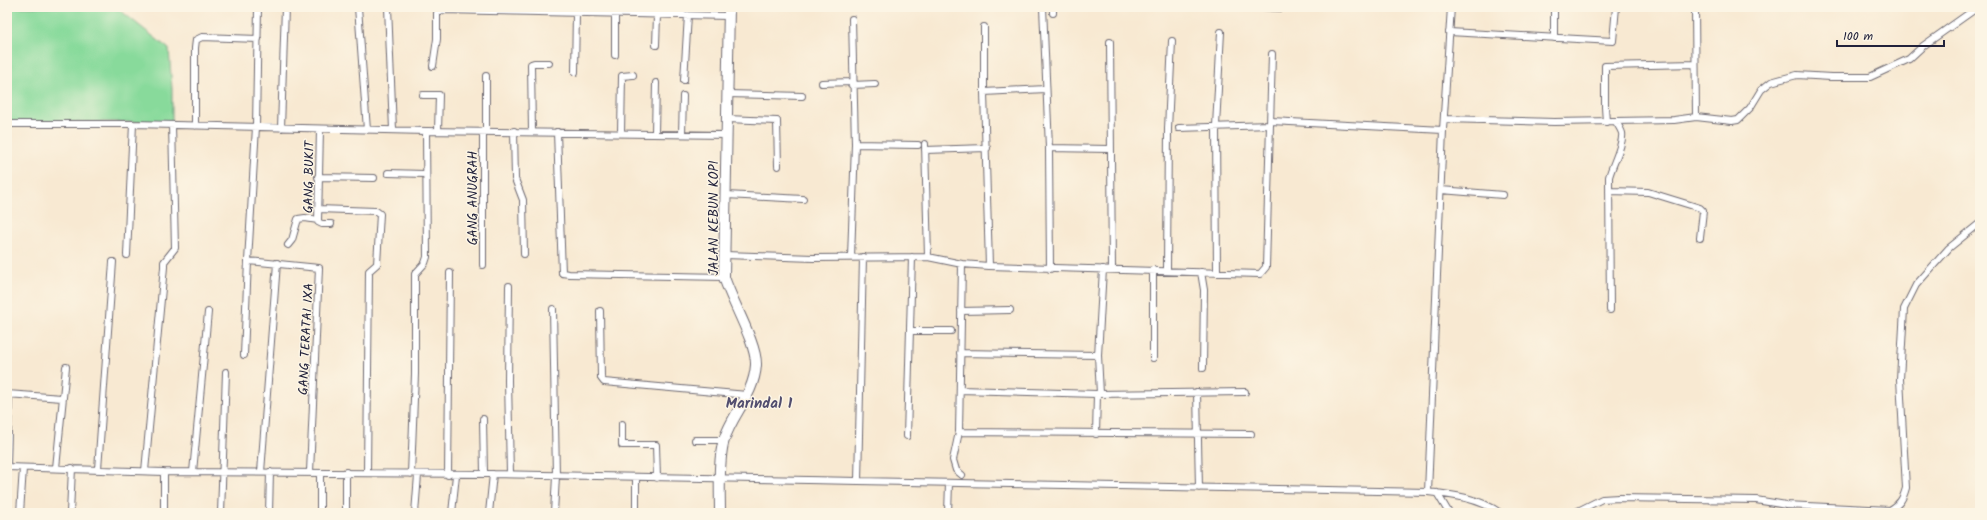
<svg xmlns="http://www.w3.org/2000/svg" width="1987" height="520" font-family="Kalam,sans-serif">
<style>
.green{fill:#88da9b;stroke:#557e6b}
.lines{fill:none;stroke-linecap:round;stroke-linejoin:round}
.street-casing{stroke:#6d6870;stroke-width:8}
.primary-casing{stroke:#6d6870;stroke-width:12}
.street{stroke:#fff;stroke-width:6}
.primary{stroke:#fff;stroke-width:10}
.labels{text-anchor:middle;stroke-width:3;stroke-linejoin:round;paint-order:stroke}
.street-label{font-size:13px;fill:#22223b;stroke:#fcf5e5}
.quarter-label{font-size:15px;font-weight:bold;fill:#524e6f;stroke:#fcf5e5}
</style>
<rect width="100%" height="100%" fill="#fcf5e5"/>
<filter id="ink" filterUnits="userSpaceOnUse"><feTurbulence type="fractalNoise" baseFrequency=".025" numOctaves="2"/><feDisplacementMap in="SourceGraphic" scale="8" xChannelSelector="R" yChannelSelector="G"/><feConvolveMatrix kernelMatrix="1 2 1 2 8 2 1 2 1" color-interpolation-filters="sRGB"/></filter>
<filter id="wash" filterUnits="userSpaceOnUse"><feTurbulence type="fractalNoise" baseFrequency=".012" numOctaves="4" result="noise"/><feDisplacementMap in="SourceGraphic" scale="16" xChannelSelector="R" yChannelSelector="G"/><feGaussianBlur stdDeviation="0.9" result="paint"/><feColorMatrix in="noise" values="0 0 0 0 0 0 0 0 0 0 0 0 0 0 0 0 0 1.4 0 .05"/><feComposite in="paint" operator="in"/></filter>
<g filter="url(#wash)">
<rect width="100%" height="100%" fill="#f8e9d2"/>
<path class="green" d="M 7,7 L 116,7 L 169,49 L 172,89 L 172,122 L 7,122 Z"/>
</g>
<g filter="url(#ink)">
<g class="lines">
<defs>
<path id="street" d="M 258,7 L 256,127 L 248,261 L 319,268 L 310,472
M 358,7 L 367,130
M 388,7 L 393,130
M 1043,7 L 1049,148 L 1050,269
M 1262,7 L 1281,8
M 1554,7 L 1554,38
M 1695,7 L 1696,117
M 1053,13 L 1053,7
M 615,14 L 615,55
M 984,27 L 984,92 L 989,266
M 1449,32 L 1613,41 L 1616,7
M 1110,42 L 1112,269
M 656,45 L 657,15
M 433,66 L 437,39 L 437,13 L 442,10 L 729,16
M 575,72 L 576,13
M 486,76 L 486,131
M 684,80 L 688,15
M 822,83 L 852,82
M 852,85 L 875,84
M 984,92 L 1046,89
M 727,94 L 802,96
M 423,95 L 439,95 L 438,131
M 727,119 L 777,121 L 778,166
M 1444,119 L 1554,122 L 1674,120 L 1696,117 L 1732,121 L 1738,120 L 1750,108 L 1761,90 L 1771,82 L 1797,75 L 1831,77 L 1870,77 L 1909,59 L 1923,46 L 1978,7
M 1271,121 L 1443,130
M 1606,122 L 1605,107 L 1605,66 L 1695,64
M 7,124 L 133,124 L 426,131 L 727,135
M 195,126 L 195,48 L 196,40 L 202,37 L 258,39
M 281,128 L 285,7
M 1179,128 L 1270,125
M 320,129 L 318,222 L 322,224 L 331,224
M 483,131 L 483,265
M 514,131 L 515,179 L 523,200 L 524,254
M 532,132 L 531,64 L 534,63 L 549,63
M 557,132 L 562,273 L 569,274 L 724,277
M 621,133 L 622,76 L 633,75
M 655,133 L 656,83
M 682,134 L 683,96
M 855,144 L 918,145
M 925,144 L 928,257
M 1049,148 L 1110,149
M 925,150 L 987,148
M 388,173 L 425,174
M 318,177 L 374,178
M 1441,190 L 1503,195
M 1609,191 L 1648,192 L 1700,208 L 1703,211 L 1700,238
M 726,195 L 803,199
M 318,209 L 376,211 L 380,214 L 377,264 L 369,271 L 367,473
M 288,245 L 292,240 L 298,219 L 305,218 L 318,220
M 127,255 L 133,124
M 725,255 L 813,258 L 928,257 L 962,264 L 989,266 L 1260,274 L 1266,267 L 1272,54
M 851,257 L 855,144 L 852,19
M 962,264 L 959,432 L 953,460 L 956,470 L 962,475
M 1167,271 L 1168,129 L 1172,41
M 1201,272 L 1204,290 L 1203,368
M 1217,273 L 1216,126 L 1221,32
M 509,286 L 508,381 L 510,474
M 553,309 L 556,476 L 554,513
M 1610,310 L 1609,177 C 1612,165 1624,144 1622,133 C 1621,130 1618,125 1616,122
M 600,311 L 601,378 L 604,382 L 747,395
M 961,311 L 1010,310
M 910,331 L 951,331
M 960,353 L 1098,355
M 244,355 L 248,261
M 1153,358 L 1153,270
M 960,390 L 1097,394 L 1245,392
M 1197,392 L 1199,488
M 7,394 L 62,398
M 1100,394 L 1098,355 L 1103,269
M 483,419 L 484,474
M 622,424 L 622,445 L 656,445 L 657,478
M 959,432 L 1251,434
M 1096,434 L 1097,394
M 907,436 L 912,257
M 695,440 L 724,440
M 7,467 L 164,472 L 493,474 L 1428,492 C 1454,495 1479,498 1500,513
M 7,467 L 9,394
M 56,468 L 66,367
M 98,469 L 113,262
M 145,471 L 164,267 L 164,262 L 175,248 L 172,125
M 193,472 L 208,312
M 261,472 L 277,263
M 346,472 L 346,513
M 411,474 L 415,374 L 415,274 L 425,263 L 427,257 L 426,131
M 448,475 L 450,273
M 858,481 L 863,257
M 1428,492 L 1443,130 L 1451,7
M 1437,493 L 1449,513
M 20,513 L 23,468
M 70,513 L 72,468
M 164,513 L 164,472
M 221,513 L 226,372
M 269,513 L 270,472
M 320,513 L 320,473
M 415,513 L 418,475
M 452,513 L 456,475
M 489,513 L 493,474
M 636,513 L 636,478
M 948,513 L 949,483
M 1574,513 L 1602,499 L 1619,498 L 1756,500 L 1786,505 L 1890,510 C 1900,504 1903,499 1906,488 L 1900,379 L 1904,309 L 1916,285 L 1949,248 L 1980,223"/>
<path id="primary" d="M 720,513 C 720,494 718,458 724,440 C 732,414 754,395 756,365 C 757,344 731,300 724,277 L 729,7"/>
</defs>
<use href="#street" class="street-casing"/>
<use href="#primary" class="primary-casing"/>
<use href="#street" class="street"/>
<use href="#primary" class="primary"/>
</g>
</g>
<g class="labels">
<g class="street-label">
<text transform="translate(308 177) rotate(-89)" y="5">GANG BUKIT</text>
<text transform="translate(472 198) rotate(-90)" y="5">GANG ANUGRAH</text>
<text transform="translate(713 218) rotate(-90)" y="5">JALAN KEBUN KOPI</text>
<text transform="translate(305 339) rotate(-87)" y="5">GANG TERATAI IXA</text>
</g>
<g class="quarter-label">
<text x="759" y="408">Marindal 1</text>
</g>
</g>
<rect width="1987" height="520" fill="none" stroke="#fcf5e5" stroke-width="24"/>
<path d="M1837 40v6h107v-6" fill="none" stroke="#22223b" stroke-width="2"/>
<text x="1843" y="40" font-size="12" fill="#22223b" stroke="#fcf5e5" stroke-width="3" paint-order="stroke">100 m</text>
</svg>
